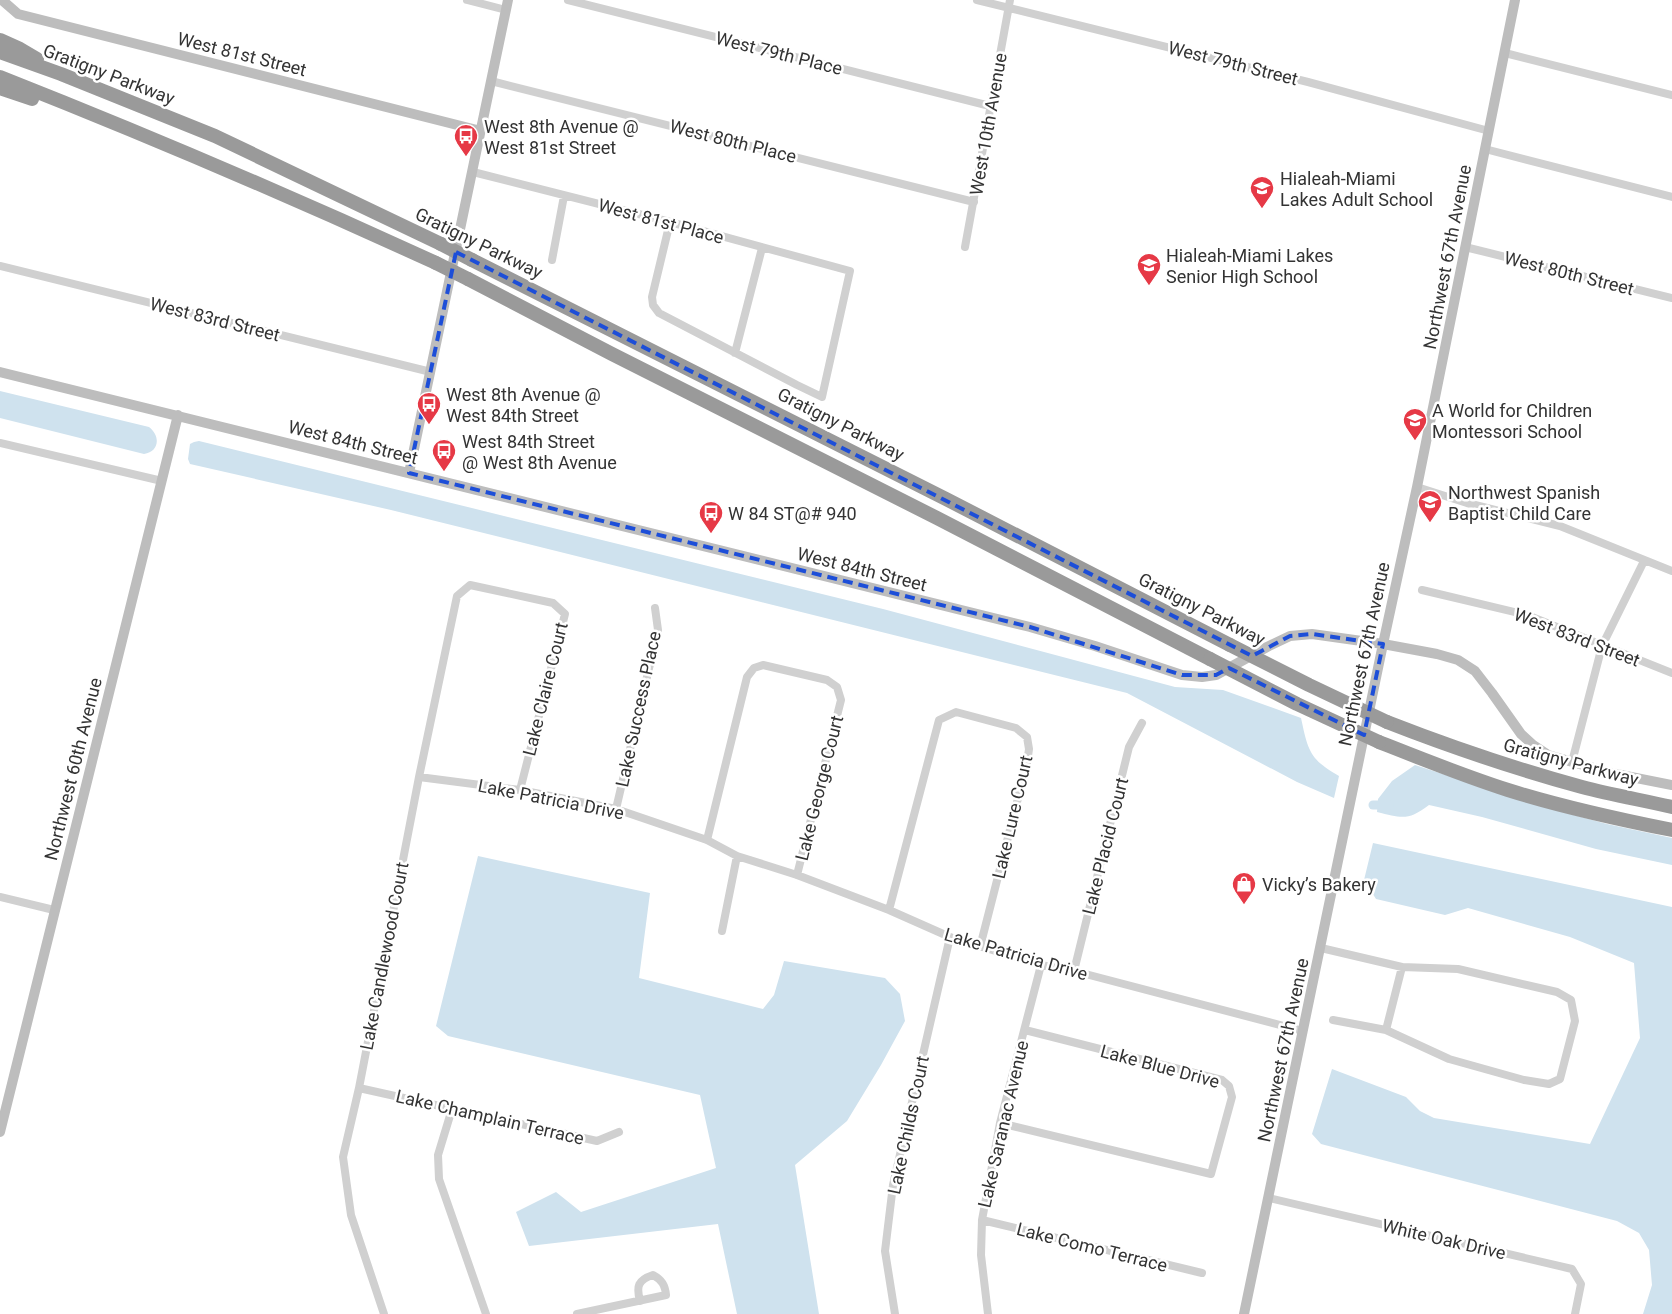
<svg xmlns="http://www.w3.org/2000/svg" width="1672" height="1314" viewBox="0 0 1672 1314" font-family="Roboto,sans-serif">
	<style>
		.water { fill: #cfe2ee }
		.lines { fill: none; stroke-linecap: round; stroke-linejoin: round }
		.canal { stroke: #cfe2ee; stroke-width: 9 }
		.street { stroke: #d0d0d0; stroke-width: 8 }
		.secondary { stroke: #bdbdbd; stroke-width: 10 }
		.highway { stroke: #9a9a9a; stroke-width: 14 }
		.highway-bridge { stroke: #9a9a9a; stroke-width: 14 }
		.marked { fill: none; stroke: #1d4ed8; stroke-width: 4; stroke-dasharray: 10 6; stroke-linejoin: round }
		.labels { text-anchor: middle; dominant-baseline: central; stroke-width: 5; stroke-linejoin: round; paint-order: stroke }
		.street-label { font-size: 18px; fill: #333; stroke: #fff }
		.poi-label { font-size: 18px; fill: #333; stroke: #fff; text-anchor: start }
	</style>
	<rect width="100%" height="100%" fill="#fff"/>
	<!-- water -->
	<path class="water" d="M 0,391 L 149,427 C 161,436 159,452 144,454 L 0,418 Z
		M 199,441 L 883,609 L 1175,687 L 1223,690 L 1301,718 C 1308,750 1309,759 1339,776 L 1334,798 L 1297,782 L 1127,693 L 391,510 L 190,464 L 188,459 L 190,444 L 194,442 Z
		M 1415,765 L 1548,808 L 1607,824 L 1672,838 L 1672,865 L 1596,849 L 1482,817 L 1429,805 C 1408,821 1402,818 1377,812 L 1378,799 L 1392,781 Z
		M 1373,843 L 1672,907 L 1672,1314 L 1643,1314 L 1652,1285 L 1649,1250 L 1639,1233 L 1617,1221 L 1321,1144 L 1312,1134 L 1332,1069 L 1406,1097 L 1420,1111 L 1434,1118 L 1590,1144 L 1640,1038 L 1634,963 L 1570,937 L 1468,908 L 1445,915 L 1376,899 L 1364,880 Z
		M 478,856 L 650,893 L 639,978 L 763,1009 L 774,995 L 784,961 L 885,978 L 900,994 L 905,1021 L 881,1065 L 847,1121 L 795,1165 L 819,1314 L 737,1314 L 718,1224 L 529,1246 L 516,1212 L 556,1192 L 581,1212 L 716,1168 L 700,1095 L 448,1036 L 436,1026 Z"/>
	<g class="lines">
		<!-- canal -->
		<path class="canal" d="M 1373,805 L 1389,805"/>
		<!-- street -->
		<path class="street" d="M 467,0 L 506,10
			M 568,0 L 990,106
			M 977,0 L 1308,82 L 1489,131
			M 1505,53 L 1672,95
			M 491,81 L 974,202
			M 1485,149 L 1672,197
			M 473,172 L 670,222 L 850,271 L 822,397 L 797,385 L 659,313 L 653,305 L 652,297 L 670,222
			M 965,247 L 1010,0
			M 1465,247 L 1672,298
			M 552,260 L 564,196
			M 0,266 L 431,372
			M 735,353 L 762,248
			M 0,443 L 162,481
			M 1417,487 L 1467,503 L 1560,526 L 1672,571
			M 1422,590 L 1527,615 L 1672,673
			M 1572,762 L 1602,646 L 1644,561
			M 419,777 L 520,790 L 616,809 L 707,840 L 737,856 L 797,875 L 889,910 L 950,937 L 1041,965 L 1074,971 L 1303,1031
			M 616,809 L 658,630 L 655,608
			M 707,840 L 747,677 L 754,668 L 763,665 L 827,680 L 837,687 L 841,700 L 797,875
			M 0,897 L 54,910
			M 889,910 L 939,720 L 956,712 L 1016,728 L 1027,737 L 1029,749 L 1027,763 L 980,947
			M 722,931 L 737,856
			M 1321,948 L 1402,967 L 1458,969 L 1557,992 L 1571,1000 L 1575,1021 L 1560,1079 L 1549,1084 L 1524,1080 L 1449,1059 L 1386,1030 L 1333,1020
			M 1074,971 L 1129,747 L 1142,723
			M 1386,1030 L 1402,967
			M 359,1088 L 597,1141 L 619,1132
			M 452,1109 L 438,1155 L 439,1179 L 486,1314
			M 1000,1123 L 1211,1174 L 1232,1097 L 1229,1086 L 1222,1080 L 1025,1030
			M 1269,1198 L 1572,1269 L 1581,1284 L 1575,1314
			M 982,1220 L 1202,1273
			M 384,1314 L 351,1215 L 343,1157 L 359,1088 L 419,777 L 457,596 L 470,585 L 553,603 L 565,614 L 520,790
			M 577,1314 L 666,1295 C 665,1285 662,1280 653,1275 C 638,1280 636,1286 640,1301
			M 895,1314 L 885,1251 L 893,1185 L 950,937
			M 988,1314 L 981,1255 L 982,1220 L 1000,1123 L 1041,965"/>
		<!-- secondary -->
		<path class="secondary" d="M 2,0 L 18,14 L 481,131
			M 0,372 L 1030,627 L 1095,646 L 1182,675 L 1202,677 L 1216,675 L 1267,647 L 1290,636 L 1312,634 L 1383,644 L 1437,654 L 1458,660 L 1475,671 L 1492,693 L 1521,734 L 1533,745 L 1548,755 L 1611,773 L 1672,785
			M 409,473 L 508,0
			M 0,1132 L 178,415
			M 1244,1314 L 1383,644 L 1417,487 L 1515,0"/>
		<!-- highway -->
		<path class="highway" d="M 0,40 L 20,49 L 37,59
			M 0,52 L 61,74 L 215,136 L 441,244
			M 0,77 C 147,135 292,197 436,263
			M 0,88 L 32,99
			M 472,260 L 946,499 L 1230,645
			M 468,279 L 612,354 L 937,518 L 1210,659
			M 1387,722 C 1451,747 1516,769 1582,787 C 1612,795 1642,800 1672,807
			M 1379,742 C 1422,759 1464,776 1508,790 C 1562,807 1617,819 1672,830"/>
		<!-- highway-bridge -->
		<path class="highway-bridge" d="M 441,244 L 472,260
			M 436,263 L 468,279
			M 1230,645 L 1309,685 L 1387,722
			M 1210,659 L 1297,704 L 1379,742"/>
	</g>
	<!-- marked area -->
	<path class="marked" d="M 456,252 L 1252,656 L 1290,636 L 1312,634 L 1383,644 L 1364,735 L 1229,668 L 1216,675 L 1182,675 L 1030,627 L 409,473 Z"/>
	<!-- icons -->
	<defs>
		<g id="bus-pin" transform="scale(1.25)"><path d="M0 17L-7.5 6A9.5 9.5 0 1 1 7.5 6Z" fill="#e63946" stroke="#fff"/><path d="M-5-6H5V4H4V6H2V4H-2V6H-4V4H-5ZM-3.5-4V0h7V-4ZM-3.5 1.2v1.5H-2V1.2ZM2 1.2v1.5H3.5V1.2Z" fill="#fff"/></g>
		<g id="school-pin" transform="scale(1.25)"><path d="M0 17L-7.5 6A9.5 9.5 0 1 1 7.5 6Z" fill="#e63946" stroke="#fff"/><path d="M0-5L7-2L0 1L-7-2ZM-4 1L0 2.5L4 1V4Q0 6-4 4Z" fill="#fff"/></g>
		<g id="shop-pin" transform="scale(1.25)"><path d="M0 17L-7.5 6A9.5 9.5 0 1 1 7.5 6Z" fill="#e63946" stroke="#fff"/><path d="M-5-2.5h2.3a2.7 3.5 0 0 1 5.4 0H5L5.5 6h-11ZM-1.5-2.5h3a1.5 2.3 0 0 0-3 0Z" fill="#fff"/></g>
	</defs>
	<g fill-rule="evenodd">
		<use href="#bus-pin" x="466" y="136"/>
		<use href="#school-pin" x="1262" y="188"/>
		<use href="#school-pin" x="1149" y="265"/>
		<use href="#bus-pin" x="429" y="404"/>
		<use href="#school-pin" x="1415" y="420"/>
		<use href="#bus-pin" x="444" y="451"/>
		<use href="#school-pin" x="1430" y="502"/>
		<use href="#bus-pin" x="711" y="513"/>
		<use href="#shop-pin" x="1244" y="884"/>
	</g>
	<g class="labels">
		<!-- street labels -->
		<g class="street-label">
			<text transform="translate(779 53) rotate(14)">West 79th Place</text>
			<text transform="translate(242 54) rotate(14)">West 81st Street</text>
			<text transform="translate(1233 63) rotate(14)">West 79th Street</text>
			<text transform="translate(109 74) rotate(21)">Gratigny Parkway</text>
			<text transform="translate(988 124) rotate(-80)">West 10th Avenue</text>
			<text transform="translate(733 141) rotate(14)">West 80th Place</text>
			<text transform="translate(661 221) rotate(15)">West 81st Place</text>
			<text transform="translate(479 243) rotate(26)">Gratigny Parkway</text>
			<text transform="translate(1447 257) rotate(-79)">Northwest 67th Avenue</text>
			<text transform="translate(1569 273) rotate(14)">West 80th Street</text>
			<text transform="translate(215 319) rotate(14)">West 83rd Street</text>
			<text transform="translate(841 424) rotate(27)">Gratigny Parkway</text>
			<text transform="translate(353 442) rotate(14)">West 84th Street</text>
			<text transform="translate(862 569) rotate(14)">West 84th Street</text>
			<text transform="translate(1202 609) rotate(27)">Gratigny Parkway</text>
			<text transform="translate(1577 637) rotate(21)">West 83rd Street</text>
			<text transform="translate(1364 654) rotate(-78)">Northwest 67th Avenue</text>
			<text transform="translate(545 689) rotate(-76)">Lake Claire Court</text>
			<text transform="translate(638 709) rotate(-78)">Lake Success Place</text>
			<text transform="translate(1571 762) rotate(15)">Gratigny Parkway</text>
			<text transform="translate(73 769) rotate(-76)">Northwest 60th Avenue</text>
			<text transform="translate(819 788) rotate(-76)">Lake George Court</text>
			<text transform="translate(551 799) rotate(11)">Lake Patricia Drive</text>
			<text transform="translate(1012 817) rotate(-77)">Lake Lure Court</text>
			<text transform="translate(1105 846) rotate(-76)">Lake Placid Court</text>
			<text transform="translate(1016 954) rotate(16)">Lake Patricia Drive</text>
			<text transform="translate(384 956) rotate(-79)">Lake Candlewood Court</text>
			<text transform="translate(1283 1050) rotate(-78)">Northwest 67th Avenue</text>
			<text transform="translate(1160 1066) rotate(15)">Lake Blue Drive</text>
			<text transform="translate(490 1117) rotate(13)">Lake Champlain Terrace</text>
			<text transform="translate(1003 1124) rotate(-77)">Lake Saranac Avenue</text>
			<text transform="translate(908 1125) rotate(-78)">Lake Childs Court</text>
			<text transform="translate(1444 1239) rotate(13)">White Oak Drive</text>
			<text transform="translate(1092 1247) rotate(14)">Lake Como Terrace</text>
		</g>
		<!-- poi labels -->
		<g class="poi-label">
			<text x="484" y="126">West 8th Avenue @<tspan x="484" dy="21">West 81st Street</tspan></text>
			<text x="1280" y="178">Hialeah-Miami<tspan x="1280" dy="21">Lakes Adult School</tspan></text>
			<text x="1166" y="255">Hialeah-Miami Lakes<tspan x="1166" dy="21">Senior High School</tspan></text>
			<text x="446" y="394">West 8th Avenue @<tspan x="446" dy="21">West 84th Street</tspan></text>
			<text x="1432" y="410">A World for Children<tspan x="1432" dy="21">Montessori School</tspan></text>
			<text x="462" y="441">West 84th Street<tspan x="462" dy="21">@ West 8th Avenue</tspan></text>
			<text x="1448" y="492">Northwest Spanish<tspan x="1448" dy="21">Baptist Child Care</tspan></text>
			<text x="728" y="513">W 84 ST@# 940</text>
			<text x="1262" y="884">Vicky’s Bakery</text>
		</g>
	</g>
</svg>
